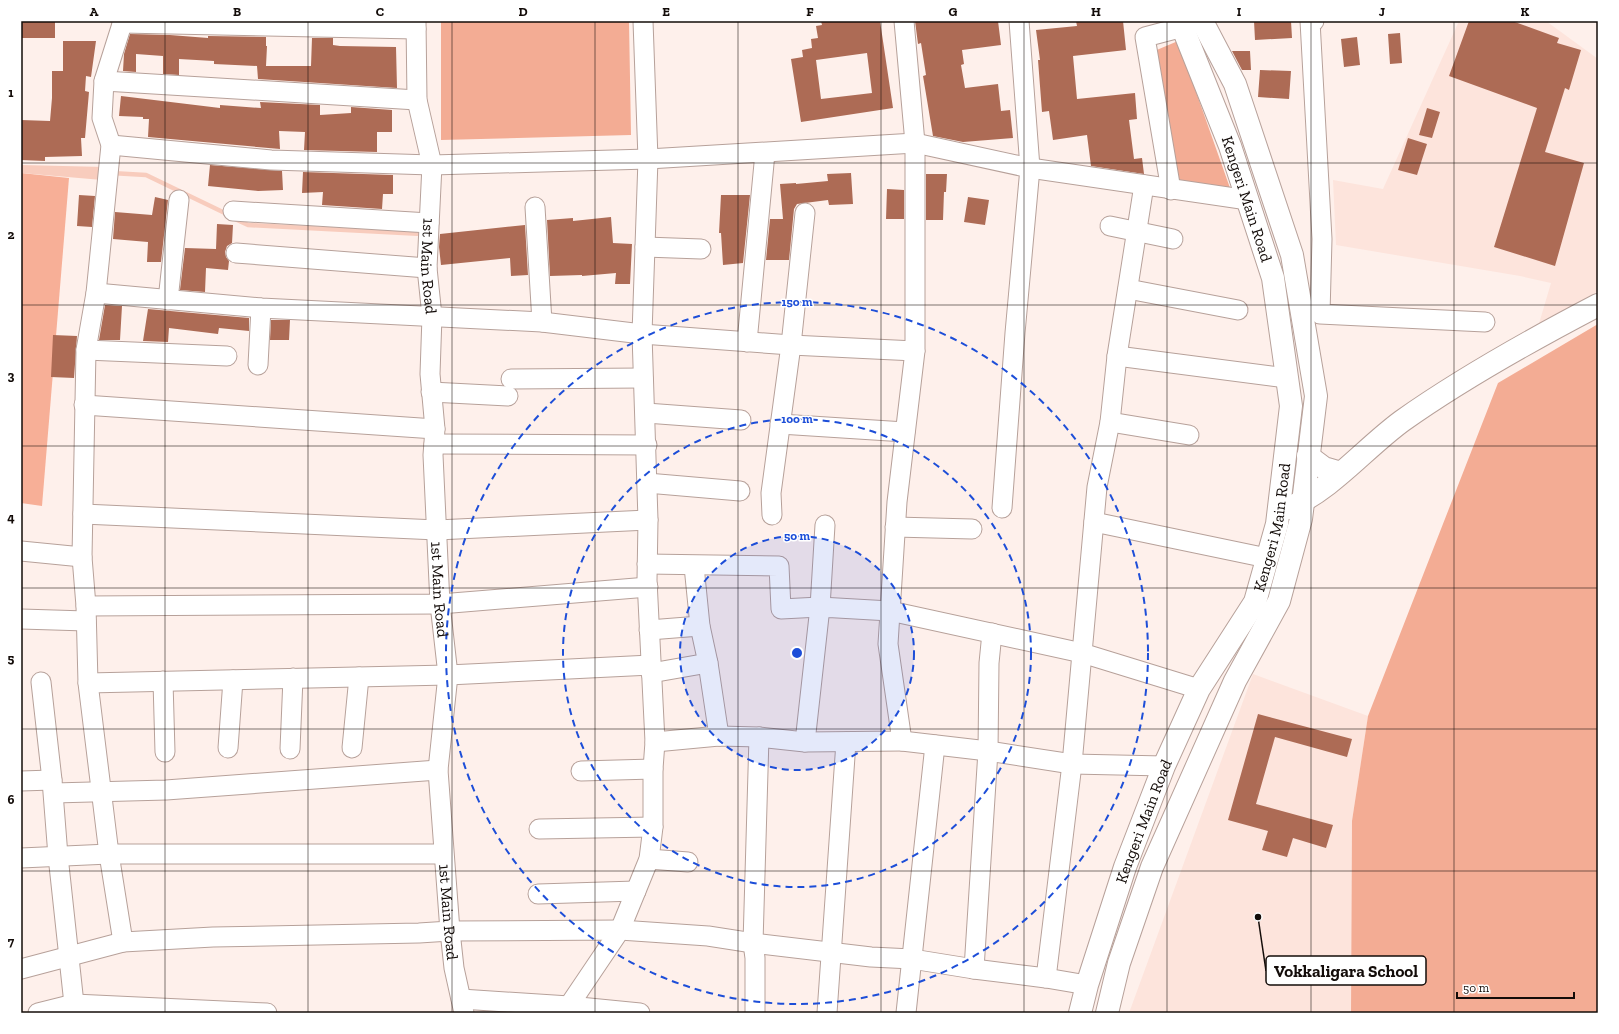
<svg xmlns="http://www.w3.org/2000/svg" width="1619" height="1034" viewBox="0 0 1619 1034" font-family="'Zilla Slab',serif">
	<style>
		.built { fill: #fde4dc }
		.green { fill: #f3ac94 }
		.forest { fill: #f7af97 }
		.water { fill: #f8ccbd }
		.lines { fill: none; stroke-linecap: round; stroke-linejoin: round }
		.stream { stroke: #f8ccbd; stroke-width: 4.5 }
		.building { fill: #ad6b55; fill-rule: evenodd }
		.minor-casing { stroke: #b7a19a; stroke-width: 21 }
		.tertiary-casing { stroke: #b7a19a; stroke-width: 24 }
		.primary-casing { stroke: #b7a19a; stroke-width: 24 }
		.minor { stroke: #fff; stroke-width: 19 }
		.tertiary { stroke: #fff; stroke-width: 22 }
		.primary { stroke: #fff; stroke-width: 22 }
		.grid { fill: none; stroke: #130c09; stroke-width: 1; stroke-opacity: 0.55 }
		.ring { fill: none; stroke: #1d4ed8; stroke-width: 2; stroke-dasharray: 7 5 }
		.labels { text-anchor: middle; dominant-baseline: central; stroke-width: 3; stroke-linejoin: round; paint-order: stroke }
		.street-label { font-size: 16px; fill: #130c09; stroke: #fff }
		.centre { fill: #1d4ed8; stroke: #fff; stroke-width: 2 }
		.ring-label { font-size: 12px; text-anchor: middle; font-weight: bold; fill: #1d4ed8; stroke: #fff; stroke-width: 3; stroke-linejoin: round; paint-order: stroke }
		.leader { fill: none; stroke: #130c09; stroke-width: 1.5 }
		.callout-dot { fill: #130c09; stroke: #fff; stroke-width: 1.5 }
		.callout { fill: #fff; stroke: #130c09; stroke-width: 1.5 }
		.callout-label { font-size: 17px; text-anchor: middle; font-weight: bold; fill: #130c09 }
		.neatline { fill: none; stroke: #130c09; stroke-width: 1.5 }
		.grid-label { font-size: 13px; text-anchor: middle; font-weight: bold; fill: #130c09 }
	</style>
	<rect width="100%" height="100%" fill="#fef0eb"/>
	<!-- built -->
	<path class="built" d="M 1459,21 L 1546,21 L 1598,59 L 1598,291 L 1538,327 L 1551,283 L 1520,276 L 1336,245 L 1333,180 L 1383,189 Z
		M 1253,674 L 1368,716 L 1352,821 L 1351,1013 L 1129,1013 Z"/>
	<!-- green -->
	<path class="green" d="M 441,21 L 629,21 L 631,135 L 441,140 Z
		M 1178,41 L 1230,188 L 1178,185 L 1152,52 Z
		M 1598,324 L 1598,1013 L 1351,1013 L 1352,821 L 1368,716 L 1498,383 Z"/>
	<!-- forest -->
	<path class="forest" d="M 21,173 L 69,178 L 42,506 L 21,503 Z"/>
	<!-- water -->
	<path class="water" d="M 21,165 L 105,167 L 102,180 L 21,173 Z"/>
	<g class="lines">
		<!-- stream -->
		<path class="stream" d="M 111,173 L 146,175 L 229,215
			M 235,219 L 248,225 L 422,234"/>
	</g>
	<!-- building -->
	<path class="building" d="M 21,21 L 55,21 L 55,38 L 21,38 Z
		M 821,21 L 880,21 L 893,108 L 801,122 L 791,59 L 803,57 L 802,50 L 812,48 L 811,39 L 818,38 L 816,26 L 822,25 ZM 867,53 L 872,93 L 821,99 L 816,60 Z
		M 915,21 L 998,21 L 1001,45 L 962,50 L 964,64 L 961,65 L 965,88 L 998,84 L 1001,111 L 1010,110 L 1013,138 L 963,142 L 933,136 L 923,76 L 926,75 L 921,43 L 918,44 Z
		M 1076,21 L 1123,21 L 1126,50 L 1073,56 L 1077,99 L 1135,93 L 1137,119 L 1129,120 L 1134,159 L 1142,158 L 1144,174 L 1091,166 L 1087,135 L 1053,140 L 1049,111 L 1042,112 L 1038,60 L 1040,60 L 1036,30 L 1077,26 Z
		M 1254,21 L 1291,21 L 1292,38 L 1255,40 Z
		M 1469,21 L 1512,21 L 1559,38 L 1557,43 L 1581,50 L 1569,90 L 1565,88 L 1545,152 L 1584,163 L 1555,266 L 1494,247 L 1537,108 L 1449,76 Z
		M 1400,33 L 1402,63 L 1390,64 L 1388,34 Z
		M 130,34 L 170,35 L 208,38 L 208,36 L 266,37 L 266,46 L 267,46 L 266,66 L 311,66 L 312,38 L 333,38 L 333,45 L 340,46 L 396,47 L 397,88 L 258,79 L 257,66 L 214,64 L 214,61 L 179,59 L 179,75 L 163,74 L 163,56 L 136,54 L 136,72 L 123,71 L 124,54 Z
		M 1357,37 L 1360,65 L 1344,67 L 1341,39 Z
		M 63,41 L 96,41 L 91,77 L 86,76 L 85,91 L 89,92 L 85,138 L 81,138 L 82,156 L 45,157 L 45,161 L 21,160 L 21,120 L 50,121 L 52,98 L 52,71 L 63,71 Z
		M 1232,51 L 1250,51 L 1251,70 L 1242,70 Z
		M 1260,70 L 1291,71 L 1289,99 L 1258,97 Z
		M 121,96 L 220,108 L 220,105 L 261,108 L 260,102 L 320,105 L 320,115 L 351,113 L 351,107 L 392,110 L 392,132 L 377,132 L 377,152 L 304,150 L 305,132 L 279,131 L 280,149 L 148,137 L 149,119 L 143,119 L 143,117 L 119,116 Z
		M 1427,108 L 1440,112 L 1432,138 L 1419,135 Z
		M 1408,138 L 1427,144 L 1417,175 L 1398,170 Z
		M 210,165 L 282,171 L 283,190 L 258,191 L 208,186 Z
		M 303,172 L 393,175 L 393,194 L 383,194 L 382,209 L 322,205 L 323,192 L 302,193 Z
		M 851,173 L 853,204 L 829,205 L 828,200 L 797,204 L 794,209 L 789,260 L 766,260 L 770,219 L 783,219 L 780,184 L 796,183 L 796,184 L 828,181 L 827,174 Z
		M 926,174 L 947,174 L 946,192 L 944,192 L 943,220 L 926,220 Z
		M 887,189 L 904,190 L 904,219 L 886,219 Z
		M 79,195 L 95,196 L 92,227 L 77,226 Z
		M 721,195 L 750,195 L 743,263 L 723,265 L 721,233 L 719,233 Z
		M 155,197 L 168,200 L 161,262 L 147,262 L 148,242 L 113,239 L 115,212 L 152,215 Z
		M 968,197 L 989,200 L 985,225 L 964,222 Z
		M 611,217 L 613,243 L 632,244 L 630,284 L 615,284 L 616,273 L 582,276 L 582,275 L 550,276 L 547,220 L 573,218 L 573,221 Z
		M 217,224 L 233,225 L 232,243 L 227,246 L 225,252 L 226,257 L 229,261 L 228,270 L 206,268 L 205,292 L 180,290 L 185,248 L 216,249 Z
		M 525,225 L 528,275 L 511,276 L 510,258 L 441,265 L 439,247 L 440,234 Z
		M 105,305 L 122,306 L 120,340 L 99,340 Z
		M 148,309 L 249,318 L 249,331 L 219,328 L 218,334 L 169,328 L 168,342 L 143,341 Z
		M 271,320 L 290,320 L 289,340 L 270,340 Z
		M 53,335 L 77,336 L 74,378 L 51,377 Z
		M 1258,714 L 1352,739 L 1347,757 L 1275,737 L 1256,804 L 1333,825 L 1326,848 L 1293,838 L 1287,857 L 1262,850 L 1268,831 L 1228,820 Z"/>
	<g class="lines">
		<!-- minor casing -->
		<g class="minor-casing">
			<g id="minor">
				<path id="s1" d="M 416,21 L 417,100 L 432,165 L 427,268 L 432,316 L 430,374 L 435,429 L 433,455 L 440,604 L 448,675 L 438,770 L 450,931 L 454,968 L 464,1013"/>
				<path d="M 1314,21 L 1310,21 L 1322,239 L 1320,314 L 1485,322"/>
				<path d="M 122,23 L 416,29"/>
				<path d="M 104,81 L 417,100"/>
				<path d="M 111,145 L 271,160 L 432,165 L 648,159 L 915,143 L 1030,168 L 1248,200"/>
				<path d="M 1171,190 L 1145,37 L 1183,27"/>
				<path d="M 535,207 L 542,322"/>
				<path d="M 233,211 L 429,223"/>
				<path d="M 1110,226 L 1173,239"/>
				<path d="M 645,247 L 701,249"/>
				<path d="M 236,253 L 427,268"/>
				<path d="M 1128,289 L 1238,310"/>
				<path d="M 96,293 L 261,308 L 542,322 L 642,334 L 791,345 L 915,351"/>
				<path d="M 168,300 L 179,200"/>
				<path d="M 747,342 L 765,153"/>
				<path d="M 86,350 L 227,356"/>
				<path d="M 1117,356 L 1287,378"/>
				<path d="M 258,365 L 261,308"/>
				<path d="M 511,379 L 643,378"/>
				<path d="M 431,392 L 508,396"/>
				<path d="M 84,405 L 435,429"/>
				<path d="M 646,413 L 741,420"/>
				<path d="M 1110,422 L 1189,435"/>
				<path d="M 780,424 L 905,432"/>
				<path d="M 434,444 L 647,445"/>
				<path d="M 647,483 L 740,491"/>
				<path d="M 1002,508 L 1015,333 L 1030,168 L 1019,21"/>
				<path d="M 83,514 L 437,530 L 648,520"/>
				<path d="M 772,515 L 771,493 L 791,345 L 805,213"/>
				<path d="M 1094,522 L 1267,558"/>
				<path d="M 895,527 L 972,529"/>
				<path d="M 21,551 L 82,557 L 86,350 L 96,293 L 111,145 L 102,118 L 104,81 L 123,21"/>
				<path d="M 82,557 L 86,606 L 88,683 L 109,854 L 123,942 L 213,937 L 419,933 L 450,931 L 620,930 L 708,936 L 753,943 L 871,957 L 912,959 L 974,969 L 1046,978 L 1087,985"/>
				<path d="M 647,564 L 779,566 L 781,609 L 820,607 L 825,525"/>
				<path d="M 86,606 L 440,604 L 648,587"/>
				<path d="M 21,619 L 86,621"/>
				<path d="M 649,630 L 700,626"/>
				<path d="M 708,663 L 719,736"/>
				<path d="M 651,673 L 708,663 L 700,626 L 694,566"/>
				<path d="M 163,681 L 165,752"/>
				<path d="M 41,682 L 52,780 L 58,856 L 74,1004"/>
				<path d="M 88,683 L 448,675 L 651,665"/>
				<path d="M 902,741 L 988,751 L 1072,764 L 1164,766"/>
				<path d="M 655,742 L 719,736 L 759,737 L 805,742 L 902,741 L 888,644 L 897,502 L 915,351 L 915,143 L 904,21"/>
				<path d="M 805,742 L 820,607 L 890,611 L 1082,653 L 1199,689"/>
				<path d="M 228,748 L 233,680"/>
				<path d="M 352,748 L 359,677"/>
				<path d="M 290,749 L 293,678"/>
				<path d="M 581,771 L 653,769"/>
				<path d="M 21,781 L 52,780"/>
				<path d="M 54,793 L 166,790 L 438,770"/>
				<path d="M 539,829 L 653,827"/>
				<path d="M 21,858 L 109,854 L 443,854"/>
				<path d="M 649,859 L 688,862"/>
				<path d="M 538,894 L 636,891"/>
				<path d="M 21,969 L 123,942"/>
				<path d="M 974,969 L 988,751 L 989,663 L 992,633"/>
				<path d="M 1046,978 L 1072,764 L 1097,487 L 1110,422 L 1117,356 L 1144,185"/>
				<path d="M 461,999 L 569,1006 L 640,1013"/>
				<path d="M 38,1013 L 74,1004 L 267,1013"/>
				<path d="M 564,1013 L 620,930 L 649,859 L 653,827 L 653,769 L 655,742 L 647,580 L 648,520 L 642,334 L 648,159 L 643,21"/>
				<path d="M 755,1013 L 755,958 L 753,943 L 759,737"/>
				<path d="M 827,1013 L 846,742"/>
				<path d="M 906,1013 L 935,745"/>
			</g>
		</g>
		<!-- tertiary casing -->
		<g class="tertiary-casing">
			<path id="tertiary" d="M 1308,456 L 1324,468 L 1341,473
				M 1289,508 C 1333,488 1364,449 1402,421 C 1464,377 1531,340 1598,305"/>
		</g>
		<!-- primary casing -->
		<g class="primary-casing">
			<g id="primary">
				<path id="s2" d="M 1080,1013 L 1087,985 L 1125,867 L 1164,766 L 1199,689 L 1255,602 L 1277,524 L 1291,406 L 1273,278 L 1230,146 L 1180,21"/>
				<path d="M 1107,1013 L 1119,963 L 1152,867 L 1235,681 L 1279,601 L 1301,519 L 1316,396 L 1292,255 L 1235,84 L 1202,21"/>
			</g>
		</g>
		<!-- minor -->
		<use href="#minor" class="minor"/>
		<!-- tertiary -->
		<use href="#tertiary" class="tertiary"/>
		<!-- primary -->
		<use href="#primary" class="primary"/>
	</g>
	<!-- grid -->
	<path class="grid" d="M 165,21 L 165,1013M 308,21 L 308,1013M 452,21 L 452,1013M 595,21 L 595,1013M 738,21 L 738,1013M 881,21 L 881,1013M 1024,21 L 1024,1013M 1167,21 L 1167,1013M 1311,21 L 1311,1013M 1454,21 L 1454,1013M 21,163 L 1598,163M 21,305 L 1598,305M 21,446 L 1598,446M 21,588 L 1598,588M 21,729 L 1598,729M 21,871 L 1598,871"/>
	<!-- distance rings -->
	<circle cx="797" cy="653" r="117" fill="#1d4ed8" fill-opacity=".12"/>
	<g class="ring">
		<circle cx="797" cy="653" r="117"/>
		<circle cx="797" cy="653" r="234"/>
		<circle cx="797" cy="653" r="351"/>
	</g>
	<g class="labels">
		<!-- street labels -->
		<g class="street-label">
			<text transform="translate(1247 199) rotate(72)">Kengeri Main Road</text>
			<text stroke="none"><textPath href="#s1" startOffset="247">1st Main Road</textPath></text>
			<text stroke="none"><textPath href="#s2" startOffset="526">Kengeri Main Road</textPath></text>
			<text stroke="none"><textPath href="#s1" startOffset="571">1st Main Road</textPath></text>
			<text stroke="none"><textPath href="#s2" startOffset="202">Kengeri Main Road</textPath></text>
			<text stroke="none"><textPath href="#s1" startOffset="895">1st Main Road</textPath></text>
		</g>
	</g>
	<circle cx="797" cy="653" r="6" class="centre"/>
	<g class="ring-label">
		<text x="797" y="306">150 m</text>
		<text x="797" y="423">100 m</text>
		<text x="797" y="540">50 m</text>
	</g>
	<!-- callouts -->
	<path class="leader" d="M1258 917L1266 971"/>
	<circle class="callout-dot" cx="1258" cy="917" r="4"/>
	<rect class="callout" x="1266" y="956" width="160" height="29" rx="4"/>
	<g class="callout-label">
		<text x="1346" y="977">Vokkaligara School</text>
	</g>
	<!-- border -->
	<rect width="1619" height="1034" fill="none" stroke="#ffffff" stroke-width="44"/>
	<!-- scale -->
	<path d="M1457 992v6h117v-6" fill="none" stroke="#130c09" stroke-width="2"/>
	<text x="1463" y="992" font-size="12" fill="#130c09" stroke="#ffffff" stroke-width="3" paint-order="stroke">50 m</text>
	<rect x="22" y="22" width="1575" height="990" class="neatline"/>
	<g class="grid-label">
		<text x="94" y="16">A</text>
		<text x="237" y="16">B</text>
		<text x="380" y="16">C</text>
		<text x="523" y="16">D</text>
		<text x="666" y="16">E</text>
		<text x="810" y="16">F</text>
		<text x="953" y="16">G</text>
		<text x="1096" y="16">H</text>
		<text x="1239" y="16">I</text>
		<text x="1382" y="16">J</text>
		<text x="1525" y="16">K</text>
		<text x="11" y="97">1</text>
		<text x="11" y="239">2</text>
		<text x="11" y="380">3</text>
		<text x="11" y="522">4</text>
		<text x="11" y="663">5</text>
		<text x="11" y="804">6</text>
		<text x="11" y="946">7</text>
	</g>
</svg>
